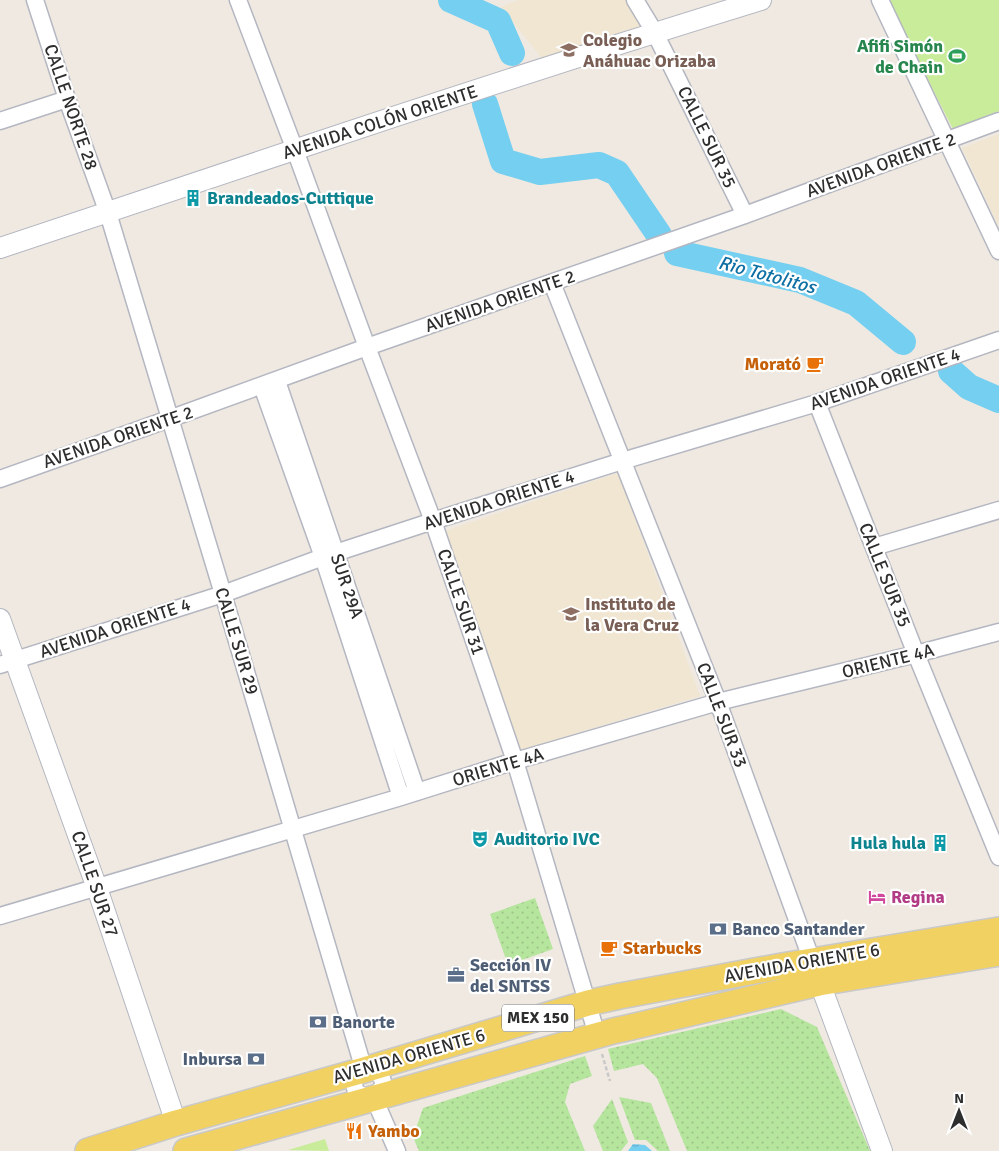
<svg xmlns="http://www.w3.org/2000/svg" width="999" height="1151" viewBox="0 0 999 1151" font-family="Signika,sans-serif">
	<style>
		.education { fill: #f0e6d1 }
		.grass { fill: url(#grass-dots) }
		.pitch { fill: #c9ec9a }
		.water { fill: url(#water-waves) }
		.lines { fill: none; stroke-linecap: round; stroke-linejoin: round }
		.river { stroke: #75cff0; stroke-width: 26 }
		.minor-casing { stroke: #b4b7c1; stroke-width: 19 }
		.tertiary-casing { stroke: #b4b7c1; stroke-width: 22 }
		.primary-casing { stroke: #c9c9c9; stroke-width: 28 }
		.path { stroke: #c9c9c9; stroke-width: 2.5; stroke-dasharray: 4 2.5; stroke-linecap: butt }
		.minor { stroke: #fff; stroke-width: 16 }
		.tertiary { stroke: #fff; stroke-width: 20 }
		.primary { stroke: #f2d163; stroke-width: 25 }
		.labels { text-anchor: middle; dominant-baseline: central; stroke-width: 4.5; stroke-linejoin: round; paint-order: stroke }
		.shield { fill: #fff; stroke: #6d6d6d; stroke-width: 1 }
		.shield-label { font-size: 16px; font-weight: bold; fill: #2e2e2e }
		.education-label { font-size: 18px; font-weight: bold; fill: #785e54; stroke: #fff; text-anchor: start }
		.leisure-label { font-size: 18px; font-weight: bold; fill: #27864d; stroke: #fff; text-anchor: end }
		.street-label { font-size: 18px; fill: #2e2e2e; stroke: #fff }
		.culture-label { font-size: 18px; font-weight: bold; fill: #0d838f; stroke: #fff; text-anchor: start }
		.food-label { font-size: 18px; font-weight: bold; fill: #c56008; stroke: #fff; text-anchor: start }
		.hotel-label { font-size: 18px; font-weight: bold; fill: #b23c85; stroke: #fff; text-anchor: start }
		.service-label { font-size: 18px; font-weight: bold; fill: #4e5e75; stroke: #fff; text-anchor: start }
		.water-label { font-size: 19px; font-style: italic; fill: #0d6fa3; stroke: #fff }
	</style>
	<defs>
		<pattern id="grass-dots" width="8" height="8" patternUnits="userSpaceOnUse" patternTransform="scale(1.25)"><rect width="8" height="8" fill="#b6e59e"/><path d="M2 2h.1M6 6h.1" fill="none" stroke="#9dc588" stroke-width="1.8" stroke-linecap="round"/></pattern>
		<pattern id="water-waves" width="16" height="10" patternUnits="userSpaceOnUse" patternTransform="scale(1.25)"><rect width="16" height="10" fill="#75cff0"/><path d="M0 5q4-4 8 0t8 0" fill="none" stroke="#66b2ce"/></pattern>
	</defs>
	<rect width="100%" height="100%" fill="#efe9e1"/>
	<!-- education -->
	<path class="education" d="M 519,0 L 635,0 L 655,33 L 549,67 L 501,7 Z
		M 999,134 L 999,227 L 962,148 Z
		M 618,473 L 700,696 L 520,750 L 442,532 Z"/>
	<!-- grass -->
	<path class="grass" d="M 535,898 L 553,949 L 508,965 L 490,914 Z
		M 781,1009 L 817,1027 L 870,1151 L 687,1151 L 657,1078 L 643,1064 L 614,1071 L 608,1049 Z
		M 585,1056 L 592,1076 L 570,1084 L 565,1102 L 585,1151 L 419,1151 L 413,1137 L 423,1108 Z
		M 619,1097 L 651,1103 L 670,1151 L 658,1151 L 646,1140 L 635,1140 Z
		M 612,1099 L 628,1142 L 621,1151 L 603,1151 L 593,1126 Z"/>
	<!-- pitch -->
	<path class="pitch" d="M 887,0 L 999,0 L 999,111 L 953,129 Z
		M 325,1139 L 329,1151 L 288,1150 Z"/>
	<!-- water -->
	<path class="water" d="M 633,1144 L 645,1145 L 652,1151 L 628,1151 Z"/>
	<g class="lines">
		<!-- river -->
		<path class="river" d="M 451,0 L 498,21 L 512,53
			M 485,104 L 503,161 L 540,172 L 599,165 L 617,173 L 659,235
			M 677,253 L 800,280 L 856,303 L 903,342
			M 951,371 L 969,387 L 999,400"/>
		<!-- minor casing -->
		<g class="minor-casing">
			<path id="minor" d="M 35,0 L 67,99 L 108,213 L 223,594 L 364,1070
				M 238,0 L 295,150 L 367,347 L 433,521 L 515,761 L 597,1035
				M 635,0 L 655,33 L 745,215
				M 880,0 L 999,251
				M 0,121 L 67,99
				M 552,283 L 718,702 L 812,961
				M 277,381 L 417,792
				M 262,386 L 323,557 L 401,797
				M 817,403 L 916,654 L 999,857
				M 0,479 L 169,419 L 367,347 L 745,215 L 999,121
				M 874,547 L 999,510
				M 0,665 L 223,594 L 323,557 L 433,521 L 622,461 L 817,403 L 999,340
				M 0,916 L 401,797 L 515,761 L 718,702 L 916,654 L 999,632
				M 364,1070 C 375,1070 384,1074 383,1086 L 374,1098 C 362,1095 354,1096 354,1081 L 357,1077 Z
				M 374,1098 L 397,1151"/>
		</g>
		<!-- tertiary casing -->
		<g class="tertiary-casing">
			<path id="tertiary" d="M 0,248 C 98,216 196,183 294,150 C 449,98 605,48 761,0
				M 0,619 L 97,888 L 176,1123
				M 815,970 L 882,1151"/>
		</g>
		<!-- primary casing -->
		<g class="primary-casing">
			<path id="primary" d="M 88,1151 L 176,1123 L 364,1070 L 588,1003 L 620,996 L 782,966 L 999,930
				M 186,1151 L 613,1031 L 627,1028 L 819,983 L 999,953"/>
		</g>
		<!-- path -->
		<path class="path" d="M 602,1054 L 610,1081"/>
		<!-- minor -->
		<use href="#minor" class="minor"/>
		<!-- tertiary -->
		<use href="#tertiary" class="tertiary"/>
		<!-- primary -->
		<use href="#primary" class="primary"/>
	</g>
	<!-- icons -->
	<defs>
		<g id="school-bare" transform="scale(1.35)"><path d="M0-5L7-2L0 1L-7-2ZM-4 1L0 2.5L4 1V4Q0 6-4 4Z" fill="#8d6e63" stroke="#fff" stroke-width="2.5" paint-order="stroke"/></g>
		<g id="stadium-bare" transform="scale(1.35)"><path d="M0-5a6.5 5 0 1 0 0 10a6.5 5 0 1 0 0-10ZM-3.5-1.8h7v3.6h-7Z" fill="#2e9e5b" stroke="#fff" stroke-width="2.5" paint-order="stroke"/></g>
		<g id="building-bare" transform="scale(1.35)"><path d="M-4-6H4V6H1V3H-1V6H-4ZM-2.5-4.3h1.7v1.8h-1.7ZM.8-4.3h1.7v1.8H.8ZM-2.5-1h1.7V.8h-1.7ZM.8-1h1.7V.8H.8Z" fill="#0f9aa8" stroke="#fff" stroke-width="2.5" paint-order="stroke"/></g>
		<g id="cafe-bare" transform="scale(1.35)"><path d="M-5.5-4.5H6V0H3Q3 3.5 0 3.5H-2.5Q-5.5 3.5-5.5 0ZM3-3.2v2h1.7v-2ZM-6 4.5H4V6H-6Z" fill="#e8710a" stroke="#fff" stroke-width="2.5" paint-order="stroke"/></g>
		<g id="theatre-bare" transform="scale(1.35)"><path d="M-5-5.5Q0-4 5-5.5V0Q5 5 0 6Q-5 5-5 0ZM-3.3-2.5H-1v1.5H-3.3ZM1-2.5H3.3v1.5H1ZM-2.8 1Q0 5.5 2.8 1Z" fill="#0f9aa8" stroke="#fff" stroke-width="2.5" paint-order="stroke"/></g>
		<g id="hotel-bare" transform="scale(1.35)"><path d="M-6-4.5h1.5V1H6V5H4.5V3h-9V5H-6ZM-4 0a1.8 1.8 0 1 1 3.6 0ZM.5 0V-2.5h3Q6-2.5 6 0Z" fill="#d1479c" stroke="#fff" stroke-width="2.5" paint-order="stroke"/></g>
		<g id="bank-bare" transform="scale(1.35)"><path d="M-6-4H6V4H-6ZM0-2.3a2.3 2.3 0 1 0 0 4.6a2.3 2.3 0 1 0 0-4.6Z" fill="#5c6f8a" stroke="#fff" stroke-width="2.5" paint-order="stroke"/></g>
		<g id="office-bare" transform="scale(1.35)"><path d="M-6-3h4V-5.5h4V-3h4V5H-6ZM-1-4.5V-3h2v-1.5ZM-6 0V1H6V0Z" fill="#5c6f8a" stroke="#fff" stroke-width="2.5" paint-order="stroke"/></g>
		<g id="restaurant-bare" transform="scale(1.35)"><path d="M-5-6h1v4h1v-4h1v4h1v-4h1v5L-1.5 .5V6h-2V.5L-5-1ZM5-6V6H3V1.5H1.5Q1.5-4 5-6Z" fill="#e8710a" stroke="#fff" stroke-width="2.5" paint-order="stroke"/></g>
	</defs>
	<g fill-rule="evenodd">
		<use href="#school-bare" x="569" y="50"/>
		<use href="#stadium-bare" x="957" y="56"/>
		<use href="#building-bare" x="193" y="198"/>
		<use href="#cafe-bare" x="815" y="364"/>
		<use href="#school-bare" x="571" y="614"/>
		<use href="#theatre-bare" x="480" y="839"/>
		<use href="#building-bare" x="940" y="843"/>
		<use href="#hotel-bare" x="877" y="897"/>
		<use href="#bank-bare" x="718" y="929"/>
		<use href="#cafe-bare" x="609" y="948"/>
		<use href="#office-bare" x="456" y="975"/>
		<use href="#bank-bare" x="318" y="1022"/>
		<use href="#bank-bare" x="256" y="1059"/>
		<use href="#restaurant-bare" x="354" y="1131"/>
	</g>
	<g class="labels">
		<!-- shield labels -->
		<rect class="shield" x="502" y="1004.5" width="72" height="27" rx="4"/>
		<g class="shield-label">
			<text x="538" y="1018">MEX 150</text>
		</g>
		<!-- education labels -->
		<g class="education-label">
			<text x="583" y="40">Colegio<tspan x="583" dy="21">Anáhuac Orizaba</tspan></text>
			<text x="585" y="604">Instituto de<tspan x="585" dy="21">la Vera Cruz</tspan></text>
		</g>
		<!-- leisure labels -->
		<g class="leisure-label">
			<text x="943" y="46">Afifi Simón<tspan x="943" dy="21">de Chain</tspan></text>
		</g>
		<!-- street labels -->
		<g class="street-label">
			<text transform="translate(71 107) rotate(71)">CALLE NORTE 28</text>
			<text transform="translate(380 122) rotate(-18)">AVENIDA COLÓN ORIENTE</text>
			<text transform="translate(707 137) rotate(64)">CALLE SUR 35</text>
			<text transform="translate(881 165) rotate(-20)">AVENIDA ORIENTE 2</text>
			<text transform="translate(500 301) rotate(-19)">AVENIDA ORIENTE 2</text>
			<text transform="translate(885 379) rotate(-19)">AVENIDA ORIENTE 4</text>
			<text transform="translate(118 437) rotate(-19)">AVENIDA ORIENTE 2</text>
			<text transform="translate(499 500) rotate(-18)">AVENIDA ORIENTE 4</text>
			<text transform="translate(885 575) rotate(68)">CALLE SUR 35</text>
			<text transform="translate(347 586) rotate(71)">SUR 29A</text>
			<text transform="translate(461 602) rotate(71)">CALLE SUR 31</text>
			<text transform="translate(115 628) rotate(-18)">AVENIDA ORIENTE 4</text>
			<text transform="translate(237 641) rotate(73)">CALLE SUR 29</text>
			<text transform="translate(888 661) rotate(-14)">ORIENTE 4A</text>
			<text transform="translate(722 715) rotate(69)">CALLE SUR 33</text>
			<text transform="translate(498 767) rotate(-17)">ORIENTE 4A</text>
			<text transform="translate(95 884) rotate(71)">CALLE SUR 27</text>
			<text transform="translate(802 963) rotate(-10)">AVENIDA ORIENTE 6</text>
			<text transform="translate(409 1056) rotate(-16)">AVENIDA ORIENTE 6</text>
		</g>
		<!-- culture labels -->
		<g class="culture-label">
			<text x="207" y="198">Brandeados-Cuttique</text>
			<text x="494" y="839">Auditorio IVC</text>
			<text x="926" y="843" text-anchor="end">Hula hula</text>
		</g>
		<!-- food labels -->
		<g class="food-label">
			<text x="801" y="364" text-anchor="end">Morató</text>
			<text x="623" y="948">Starbucks</text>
			<text x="368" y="1131">Yambo</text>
		</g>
		<!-- hotel labels -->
		<g class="hotel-label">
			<text x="891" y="897">Regina</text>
		</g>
		<!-- service labels -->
		<g class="service-label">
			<text x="732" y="929">Banco Santander</text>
			<text x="470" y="965">Sección IV<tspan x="470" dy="21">del SNTSS</tspan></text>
			<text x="332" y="1022">Banorte</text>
			<text x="242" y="1059" text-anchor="end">Inbursa</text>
		</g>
		<!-- water labels -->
		<g class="water-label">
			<text transform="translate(767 275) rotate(15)">Rio Totolitos</text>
		</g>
	</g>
	<!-- north arrow -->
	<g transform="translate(959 1111)" stroke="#ffffff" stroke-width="4" paint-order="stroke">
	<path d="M0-4L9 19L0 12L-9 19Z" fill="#2e2e2e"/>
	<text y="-8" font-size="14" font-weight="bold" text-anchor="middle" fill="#2e2e2e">N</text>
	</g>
</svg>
